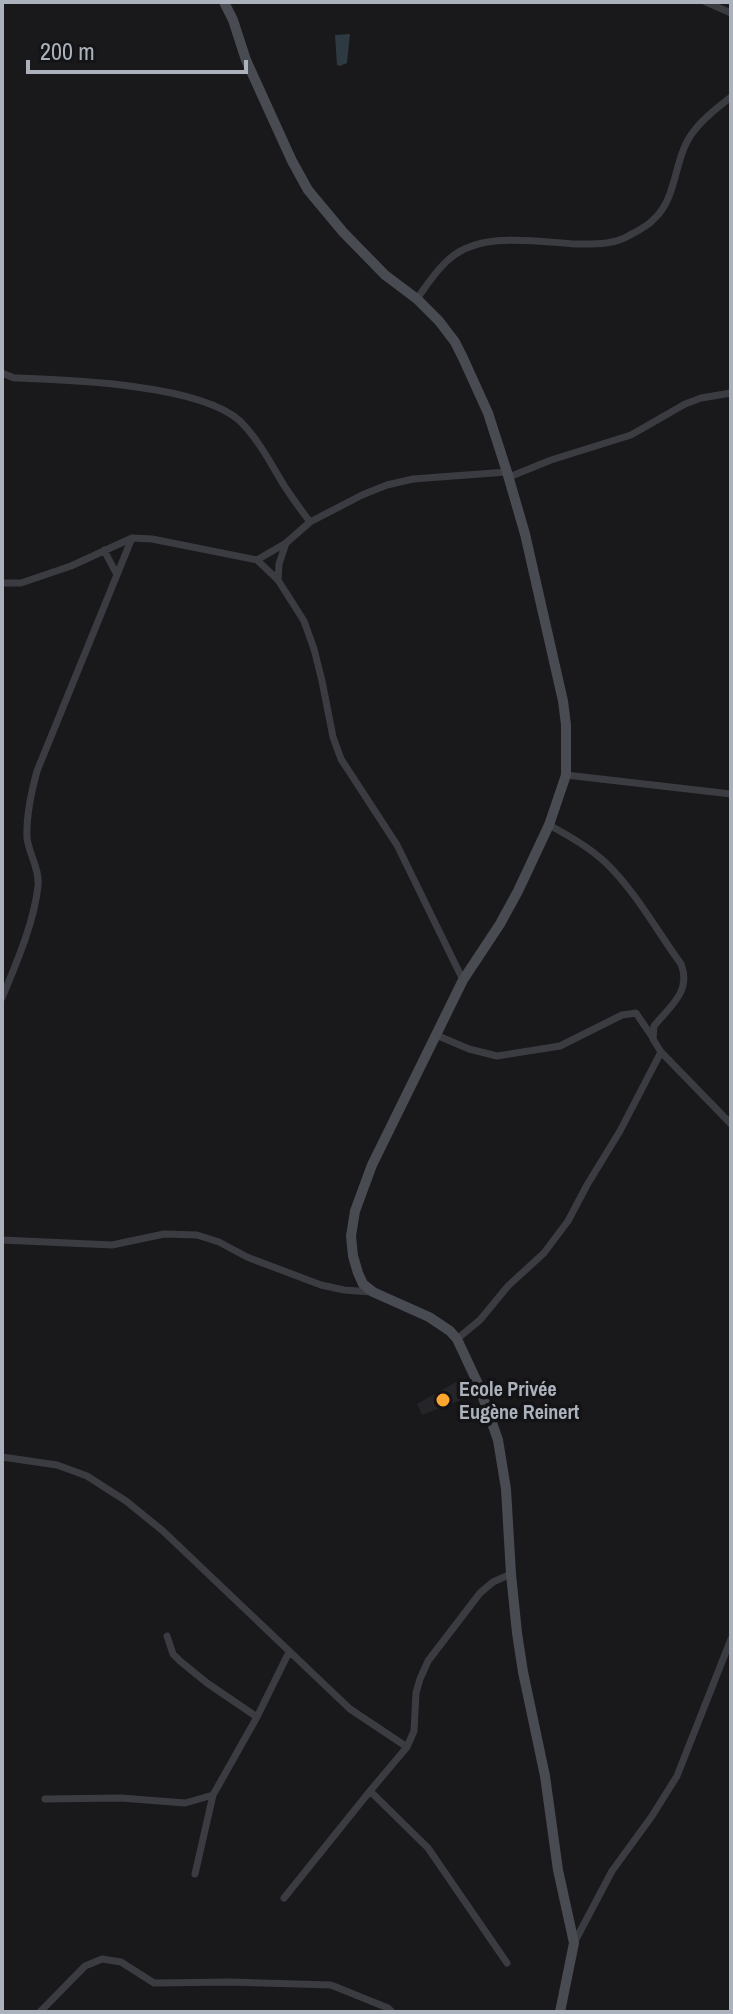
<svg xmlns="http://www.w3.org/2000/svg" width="733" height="2014" viewBox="0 0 733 2014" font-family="'Archivo Narrow',sans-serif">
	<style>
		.built { fill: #252529 }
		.water { fill: #2e3a41 }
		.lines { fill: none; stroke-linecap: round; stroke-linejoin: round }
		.street { stroke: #3a3c41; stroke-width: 7 }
		.secondary { stroke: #484b51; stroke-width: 10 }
		.poi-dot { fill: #fea52f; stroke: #141417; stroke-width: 3 }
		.labels { text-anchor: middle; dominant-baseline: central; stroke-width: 7; stroke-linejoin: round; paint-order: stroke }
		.poi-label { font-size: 20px; font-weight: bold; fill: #abb2bc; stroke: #141417; text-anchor: start }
	</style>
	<rect width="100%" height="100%" fill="#19191c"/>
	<!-- built -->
	<path class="built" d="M 465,1377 L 471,1396 L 422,1415 L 417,1404 Z"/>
	<!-- water -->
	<path class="water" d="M 350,34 L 347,63 L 340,66 L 337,65 L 335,35 Z"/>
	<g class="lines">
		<!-- street -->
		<path class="street" d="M 706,2 L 731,13
			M 417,299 C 426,286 435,272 447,261 C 479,230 537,242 576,244 C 595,244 614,245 630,235 C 638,231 649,225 655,218 C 677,197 674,160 691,135 C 701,120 717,108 731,97
			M 2,373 L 14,378 C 69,380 199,384 240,421 C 259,440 271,464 285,487 C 293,499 301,510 310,522
			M 509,477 L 551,460 L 631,435 L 685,404 L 701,398 L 731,393
			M 104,550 L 116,573
			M 257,560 L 286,543 L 310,522 L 362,495 L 387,485 L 413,479 L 507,472
			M 278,580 L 279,564 L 286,543
			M 2,583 L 21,583 L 71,566 L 132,538 L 152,539 L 257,560 L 278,580 L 304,621 L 314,649 L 322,681 L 333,737 L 341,759 L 397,845 L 463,980
			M 566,775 L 731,794
			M 549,825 C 569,836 589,847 606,863 C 636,892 657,931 681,964 C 692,992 669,1007 654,1026 L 653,1039 L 661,1052 L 731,1124
			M 2,998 C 16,964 34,923 38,886 C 40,870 29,854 27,838 C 26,815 31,793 37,771 L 132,538
			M 436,1035 L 469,1049 L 497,1056 L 560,1046 L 622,1015 L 636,1013 L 653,1038
			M 2,1240 L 112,1245 L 164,1234 L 197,1235 L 219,1242 L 247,1257 L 321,1285 L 344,1290 L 372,1292
			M 457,1339 L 480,1320 L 508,1286 L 544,1253 L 568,1221 L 587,1185 L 620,1131 L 661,1052
			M 2,1457 L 57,1465 L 87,1476 L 126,1501 L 163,1531 L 350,1709 L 407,1747 L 414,1731 L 416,1693 L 420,1679 L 428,1661 L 480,1593 L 493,1582 L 511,1574
			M 167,1636 L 173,1654 L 180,1661 L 207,1683 L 257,1717
			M 407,1747 L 370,1791 L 428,1848 L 507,1963
			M 45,1799 L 121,1798 L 185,1803 L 213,1795 L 257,1717 L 289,1652
			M 195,1874 L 213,1795
			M 284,1898 L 370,1791
			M 575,1941 L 612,1871 L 652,1816 L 677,1776 L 731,1639
			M 40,2012 L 85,1966 L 102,1959 L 121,1962 L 154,1983 L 229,1982 L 331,1985 L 388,2008 L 392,2012"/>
		<!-- secondary -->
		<path class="secondary" d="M 224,2 L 233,20 L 246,60 L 292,161 L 308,190 L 343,232 L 385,275 L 417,299 L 439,321 L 455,342 L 463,358 L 488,413 L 507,472 L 525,534 L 563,701 L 566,725 L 566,775 L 549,825 L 518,891 L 500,924 L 463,980 L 372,1165 L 355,1211 L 351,1236 L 353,1256 L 358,1273 L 363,1284 L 373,1292 L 429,1317 L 450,1331 L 457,1339 L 479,1386 L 498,1440 L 506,1489 L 511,1574 L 517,1633 L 523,1672 L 545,1776 L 558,1870 L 574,1943 L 560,2012"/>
	</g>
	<!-- markers -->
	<circle class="poi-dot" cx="443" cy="1400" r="8"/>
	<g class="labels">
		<!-- poi labels -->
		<g class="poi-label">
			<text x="459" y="1388">Ecole Privée<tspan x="459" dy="23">Eugène Reinert</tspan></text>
		</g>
	</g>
	<!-- border -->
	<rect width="733" height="2014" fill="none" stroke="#abb2bc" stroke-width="8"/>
	<!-- scale -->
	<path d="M28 60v12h218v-12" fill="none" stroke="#abb2bc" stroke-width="4"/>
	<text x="40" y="60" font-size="24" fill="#abb2bc" stroke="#141417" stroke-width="6" paint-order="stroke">200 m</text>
</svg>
